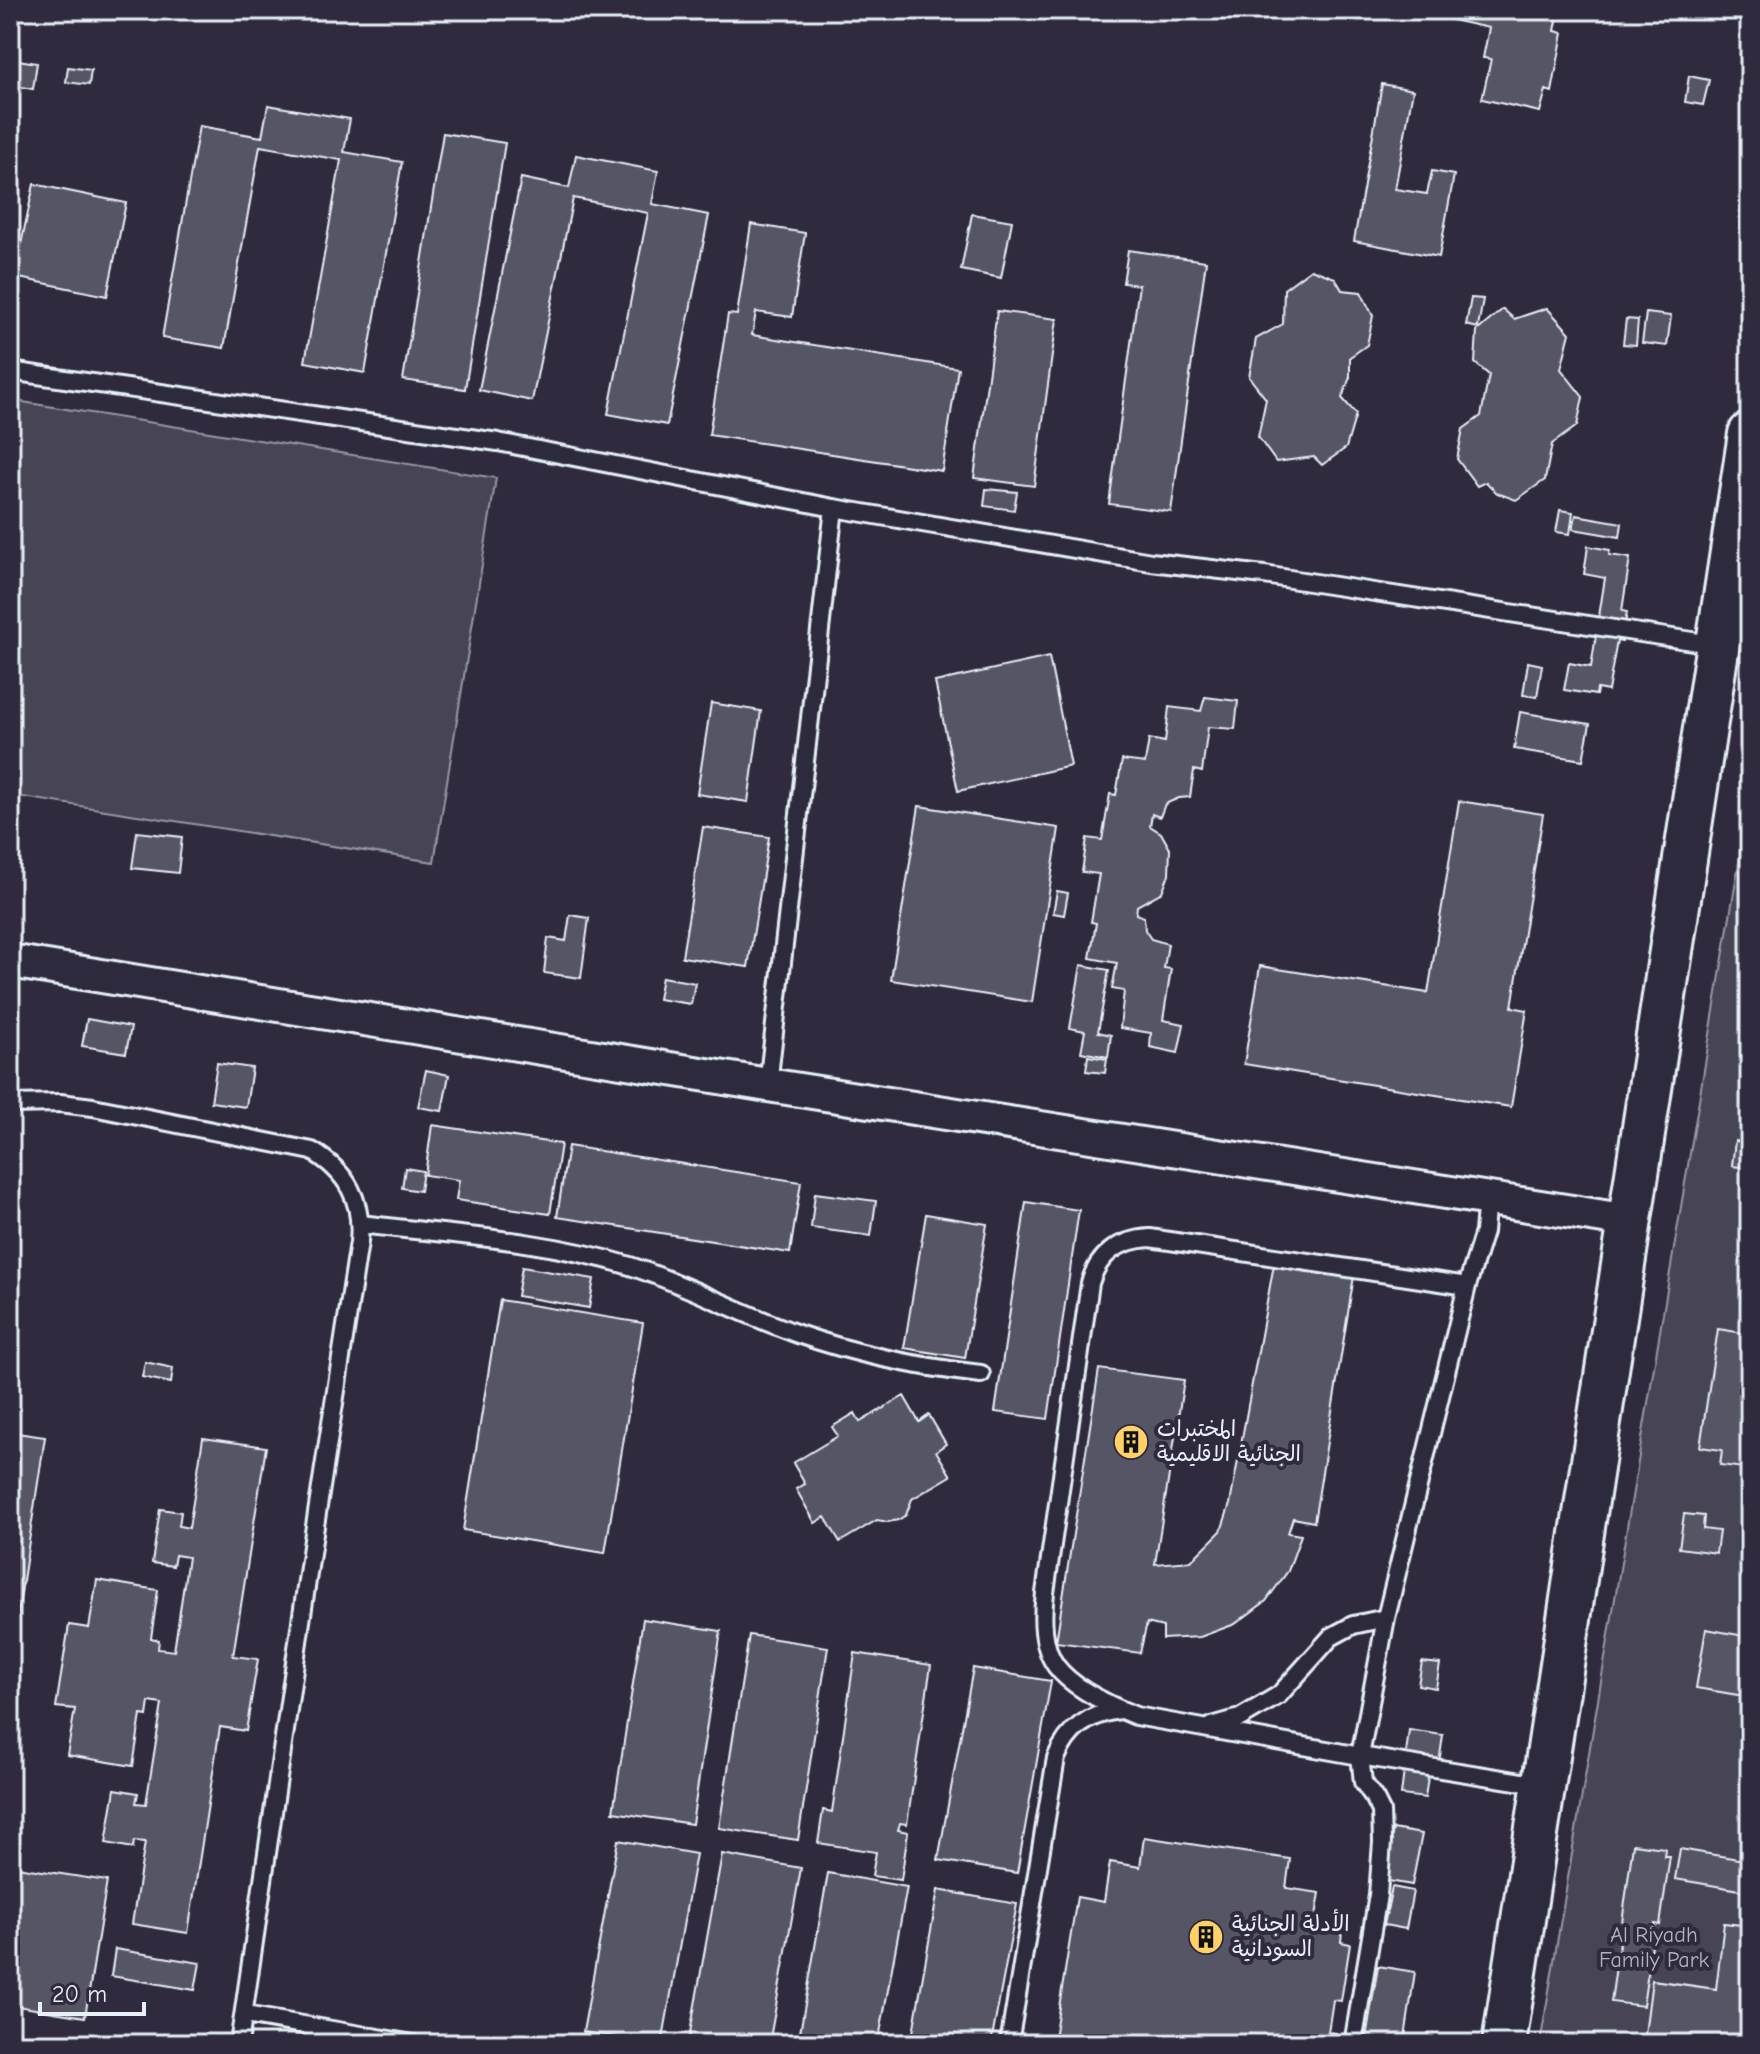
<svg xmlns="http://www.w3.org/2000/svg" width="1760" height="2054" viewBox="0 0 1760 2054" font-family="'Comic Neue','Playpen Sans Arabic',sans-serif">
	<style>
		.green { fill: #464455; stroke: #979aa6; stroke-width: 2 }
		.building { fill: #575565; stroke: #e8f1f8; stroke-width: 2 }
		.lines { fill: none; stroke-linecap: round; stroke-linejoin: round }
		.service-casing { stroke: #e8f1f8; stroke-width: 22 }
		.minor-casing { stroke: #e8f1f8; stroke-width: 38 }
		.tertiary-casing { stroke: #e8f1f8; stroke-width: 48 }
		.service { stroke: #2f2a3d; stroke-width: 16 }
		.minor { stroke: #2f2a3d; stroke-width: 32 }
		.tertiary { stroke: #2f2a3d; stroke-width: 42 }
		.labels { text-anchor: middle; dominant-baseline: central; stroke-width: 8; stroke-linejoin: round; paint-order: stroke }
		.poi-label { font-size: 22px; fill: #e8f1f8; stroke: #2f2a3d; text-anchor: start }
		.park-label { font-size: 22px; fill: #afb4bf; stroke: #2f2a3d }
	</style>
	<rect width="100%" height="100%" fill="#2f2a3d"/>
	<filter id="ink" filterUnits="userSpaceOnUse"><feTurbulence type="fractalNoise" baseFrequency=".0125" numOctaves="2"/><feDisplacementMap in="SourceGraphic" scale="16" xChannelSelector="R" yChannelSelector="G"/><feConvolveMatrix kernelMatrix="1 2 1 2 8 2 1 2 1" color-interpolation-filters="sRGB"/></filter>
	<g filter="url(#ink)">
		<!-- green -->
		<path class="green" d="M 10,400 L 496,478 L 434,862 L 10,795 Z
			M 1750,797 L 1750,2044 L 1540,2044 Z"/>
		<!-- building -->
		<path class="building" d="M 1439,10 L 1559,10 L 1555,31 L 1563,33 L 1552,92 L 1546,90 L 1540,112 L 1482,99 L 1491,59 L 1483,58 L 1489,28 L 1438,17 Z
			M 12,59 L 37,63 L 33,89 L 10,85 Z
			M 68,67 L 91,70 L 89,85 L 66,82 Z
			M 1689,76 L 1709,80 L 1703,105 L 1685,102 Z
			M 1382,84 L 1413,90 L 1395,189 L 1427,194 L 1432,171 L 1454,175 L 1439,257 L 1354,241 Z
			M 268,105 L 350,119 L 344,152 L 402,162 L 365,373 L 305,362 L 341,160 L 260,146 L 224,348 L 162,338 L 199,126 L 262,137 Z
			M 443,133 L 505,143 L 465,389 L 403,380 Z
			M 576,155 L 658,171 L 652,204 L 709,215 L 667,425 L 608,414 L 648,213 L 573,198 L 532,401 L 479,390 L 521,178 L 569,188 Z
			M 34,184 L 126,203 L 107,296 L 14,277 Z
			M 972,214 L 1012,221 L 1001,278 L 961,270 Z
			M 751,224 L 805,233 L 792,317 L 756,312 L 752,335 L 958,368 L 942,471 L 709,435 L 728,314 L 737,315 Z
			M 1128,250 L 1206,261 L 1171,512 L 1109,504 L 1139,285 L 1123,283 Z
			M 1311,269 L 1335,278 L 1342,290 L 1361,292 L 1373,316 L 1367,345 L 1350,357 L 1350,377 L 1342,398 L 1356,414 L 1346,448 L 1322,465 L 1314,457 L 1276,462 L 1258,437 L 1266,399 L 1249,377 L 1256,339 L 1283,324 L 1284,289 Z
			M 1471,298 L 1483,299 L 1478,328 L 1466,325 Z
			M 1547,308 L 1570,333 L 1561,369 L 1583,397 L 1577,426 L 1552,444 L 1545,480 L 1516,500 L 1497,493 L 1486,482 L 1477,486 L 1457,459 L 1463,429 L 1481,416 L 1489,375 L 1475,363 L 1477,331 L 1503,309 L 1514,319 Z
			M 997,311 L 1057,319 L 1034,486 L 974,478 Z
			M 1646,313 L 1671,316 L 1667,346 L 1642,343 Z
			M 1626,319 L 1638,320 L 1636,345 L 1623,344 Z
			M 986,489 L 1017,492 L 1014,510 L 984,506 Z
			M 1560,510 L 1573,512 L 1570,534 L 1556,532 Z
			M 1576,515 L 1622,523 L 1620,537 L 1573,529 Z
			M 1588,546 L 1610,550 L 1609,555 L 1630,558 L 1622,611 L 1627,612 L 1622,642 L 1617,641 L 1608,691 L 1597,689 L 1596,695 L 1564,690 L 1569,663 L 1591,667 L 1605,578 L 1584,574 Z
			M 1049,657 L 1071,766 L 958,791 L 935,682 Z
			M 1528,662 L 1542,665 L 1537,697 L 1523,695 Z
			M 1205,697 L 1238,701 L 1235,729 L 1208,727 L 1202,772 L 1194,770 L 1190,797 L 1179,798 L 1165,804 L 1160,817 L 1152,814 L 1150,826 L 1161,833 L 1170,849 L 1169,874 L 1162,892 L 1137,906 L 1136,914 L 1144,917 L 1145,930 L 1151,939 L 1168,944 L 1164,968 L 1171,969 L 1163,1020 L 1184,1024 L 1178,1053 L 1150,1047 L 1151,1033 L 1120,1028 L 1124,991 L 1112,989 L 1117,963 L 1090,958 L 1096,923 L 1091,922 L 1099,874 L 1082,872 L 1087,838 L 1102,840 L 1110,794 L 1116,795 L 1122,760 L 1145,763 L 1149,739 L 1165,742 L 1169,707 L 1201,711 Z
			M 711,703 L 761,711 L 748,802 L 697,794 Z
			M 1520,712 L 1590,724 L 1583,760 L 1514,749 Z
			M 1459,801 L 1543,814 L 1512,1007 L 1527,1010 L 1511,1107 L 1244,1064 L 1260,966 L 1428,993 Z
			M 919,806 L 1059,828 L 1032,1002 L 891,980 Z
			M 703,827 L 769,837 L 748,967 L 682,957 Z
			M 137,832 L 182,837 L 178,873 L 132,868 Z
			M 1057,891 L 1068,893 L 1064,915 L 1053,913 Z
			M 570,915 L 589,918 L 581,978 L 544,973 L 548,938 L 566,941 Z
			M 1081,965 L 1109,970 L 1098,1032 L 1111,1035 L 1108,1057 L 1081,1052 L 1085,1031 L 1070,1028 Z
			M 662,977 L 695,983 L 691,1004 L 658,999 Z
			M 87,1019 L 131,1027 L 126,1053 L 82,1046 Z
			M 1088,1056 L 1107,1059 L 1105,1073 L 1086,1071 Z
			M 217,1063 L 252,1068 L 246,1107 L 211,1102 Z
			M 426,1070 L 449,1075 L 442,1111 L 418,1107 Z
			M 1747,1089 L 1750,1089 L 1750,1138 L 1740,1136 Z
			M 432,1125 L 561,1144 L 550,1214 L 456,1200 L 459,1180 L 425,1175 Z
			M 1735,1141 L 1750,1143 L 1750,1168 L 1732,1166 Z
			M 568,1146 L 801,1182 L 790,1253 L 557,1217 Z
			M 405,1168 L 423,1171 L 420,1191 L 402,1188 Z
			M 815,1193 L 876,1201 L 871,1236 L 811,1228 Z
			M 1026,1202 L 1079,1210 L 1048,1419 L 995,1412 Z
			M 926,1214 L 987,1224 L 965,1358 L 904,1348 Z
			M 1274,1264 L 1354,1276 L 1314,1522 L 1293,1518 L 1288,1533 L 1301,1535 L 1288,1571 L 1266,1601 L 1235,1624 L 1200,1637 L 1163,1639 L 1163,1627 L 1147,1623 L 1140,1653 L 1056,1642 L 1099,1369 L 1184,1380 L 1155,1564 L 1191,1561 L 1221,1531 L 1230,1504 Z
			M 522,1267 L 594,1279 L 589,1308 L 517,1296 Z
			M 500,1300 L 643,1323 L 605,1553 L 463,1530 Z
			M 1718,1329 L 1750,1334 L 1750,1455 L 1745,1454 L 1743,1468 L 1720,1465 L 1722,1450 L 1700,1447 Z
			M 145,1362 L 173,1368 L 171,1383 L 142,1377 Z
			M 904,1396 L 919,1422 L 929,1415 L 946,1444 L 936,1451 L 951,1476 L 912,1499 L 906,1515 L 898,1520 L 888,1522 L 877,1520 L 840,1542 L 825,1517 L 815,1523 L 796,1489 L 805,1484 L 793,1463 L 838,1436 L 832,1427 L 855,1413 L 860,1422 Z
			M 10,1432 L 45,1437 L 10,1665 Z
			M 203,1438 L 266,1447 L 233,1656 L 258,1659 L 246,1731 L 220,1727 L 188,1933 L 132,1924 L 145,1842 L 134,1841 L 133,1848 L 106,1843 L 115,1789 L 138,1793 L 136,1803 L 146,1804 L 162,1704 L 149,1702 L 147,1716 L 141,1715 L 133,1766 L 67,1755 L 75,1709 L 56,1707 L 69,1625 L 89,1628 L 97,1580 L 158,1590 L 151,1638 L 159,1640 L 158,1649 L 174,1651 L 188,1557 L 175,1555 L 173,1566 L 152,1563 L 160,1509 L 181,1512 L 179,1526 L 189,1528 Z
			M 1684,1514 L 1704,1516 L 1703,1529 L 1719,1531 L 1716,1553 L 1679,1548 Z
			M 643,1619 L 721,1631 L 692,1824 L 613,1812 Z
			M 1706,1629 L 1750,1637 L 1750,1697 L 1696,1688 Z
			M 749,1635 L 828,1647 L 798,1840 L 719,1828 Z
			M 855,1653 L 931,1665 L 907,1824 L 900,1823 L 898,1830 L 908,1832 L 901,1880 L 872,1876 L 876,1852 L 818,1843 L 823,1810 L 832,1812 Z
			M 1422,1662 L 1440,1664 L 1436,1688 L 1418,1685 Z
			M 973,1668 L 1051,1681 L 1017,1873 L 938,1860 Z
			M 1409,1730 L 1443,1735 L 1437,1778 L 1428,1777 L 1425,1798 L 1401,1795 Z
			M 1393,1829 L 1422,1834 L 1412,1885 L 1383,1880 Z
			M 1144,1837 L 1290,1859 L 1286,1888 L 1320,1893 L 1314,1927 L 1342,1931 L 1341,1942 L 1350,1944 L 1341,2001 L 1333,2000 L 1328,2032 L 1336,2033 L 1335,2044 L 1053,2044 L 1077,1897 L 1104,1902 L 1110,1862 L 1140,1867 Z
			M 618,1840 L 696,1854 L 662,2044 L 583,2032 Z
			M 1633,1844 L 1665,1848 L 1664,1856 L 1670,1856 L 1660,1925 L 1655,1924 L 1643,2006 L 1611,2002 Z
			M 1680,1849 L 1750,1861 L 1746,1891 L 1675,1879 Z
			M 722,1854 L 801,1868 L 769,2044 L 688,2044 Z
			M 10,1866 L 107,1881 L 85,2017 L 10,2005 Z
			M 828,1873 L 907,1887 L 878,2044 L 798,2044 Z
			M 1392,1887 L 1413,1891 L 1406,1929 L 1384,1925 Z
			M 938,1890 L 1017,1904 L 991,2044 L 911,2044 Z
			M 1724,1923 L 1750,1926 L 1750,1954 L 1744,1994 L 1750,1995 L 1750,2044 L 1636,2044 L 1637,2040 L 1644,2042 L 1652,1980 L 1716,1989 Z
			M 115,1949 L 200,1963 L 195,1990 L 111,1976 Z
			M 1378,1966 L 1415,1972 L 1404,2044 L 1365,2044 Z"/>
		<g class="lines">
			<!-- service casing -->
			<g class="service-casing">
				<path id="service" d="M 10,371 L 498,442 L 834,508 L 1151,562 L 1264,575 L 1718,645
					M 768,1085 L 834,508
					M 10,1104 L 60,1103 L 93,1107 L 312,1151 C 347,1172 363,1200 359,1242 L 315,1526 L 239,2044
					M 361,1224 C 450,1235 543,1239 630,1266 C 688,1285 741,1314 798,1334 C 858,1355 919,1367 981,1374
					M 1467,1286 L 1150,1238 C 1119,1240 1099,1253 1090,1283 L 1045,1593 C 1042,1616 1042,1647 1056,1666 C 1073,1689 1111,1706 1136,1716 L 1360,1756 L 1541,1785
					M 1212,1726 L 1240,1718 L 1279,1695 L 1331,1637 L 1353,1625 L 1386,1618
					M 245,2015 L 413,2044
					M 1009,2044 L 1056,1758 C 1068,1729 1088,1714 1120,1710
					M 1353,2044 L 1378,1895 L 1382,1842 L 1381,1811 L 1375,1799 L 1363,1782 L 1360,1756 L 1386,1618 L 1467,1286 L 1484,1232 L 1487,1197"/>
			</g>
			<!-- minor casing -->
			<g class="minor-casing">
				<path id="minor" d="M 10,961 L 768,1085 L 1629,1221"/>
			</g>
			<!-- tertiary casing -->
			<g class="tertiary-casing">
				<path id="tertiary" d="M 1504,2044 L 1750,434"/>
			</g>
			<!-- service -->
			<use href="#service" class="service"/>
			<!-- minor -->
			<use href="#minor" class="minor"/>
			<!-- tertiary -->
			<use href="#tertiary" class="tertiary"/>
		</g>
	</g>
	<!-- icons -->
	<defs>
		<g id="building-disc" transform="scale(1.8)"><circle r="9.5" fill="#ffd166" stroke="#2f2a3d"/><path d="M-4-6H4V6H1V3H-1V6H-4ZM-2.5-4.3h1.7v1.8h-1.7ZM.8-4.3h1.7v1.8H.8ZM-2.5-1h1.7V.8h-1.7ZM.8-1h1.7V.8H.8Z" fill="#111"/></g>
	</defs>
	<g fill-rule="evenodd">
		<use href="#building-disc" x="1131" y="1442"/>
		<use href="#building-disc" x="1206" y="1937"/>
	</g>
	<g class="labels">
		<!-- poi labels -->
		<g class="poi-label">
			<text x="1157" y="1429">المختبرات<tspan x="1157" dy="25">الجنائية الاقليمية</tspan></text>
			<text x="1232" y="1924">الأدلة الجنائية<tspan x="1232" dy="25">السودانية</tspan></text>
		</g>
		<!-- park labels -->
		<g class="park-label">
			<text x="1654" y="1935">Al Riyadh<tspan x="1654" dy="25">Family Park</tspan></text>
		</g>
	</g>
	<!-- margin -->
	<rect width="1760" height="2054" fill="none" stroke="#2f2a3d" stroke-width="40"/>
	<rect x="20" y="20" width="1720" height="2014" fill="none" stroke="#e8f1f8" stroke-width="3" filter="url(#ink)"/>
	<!-- scale -->
	<path d="M40 2002v12h104v-12" fill="none" stroke="#e8f1f8" stroke-width="4"/>
	<text x="52" y="2002" font-size="24" fill="#e8f1f8" stroke="#2f2a3d" stroke-width="6" paint-order="stroke">20 m</text>
</svg>
